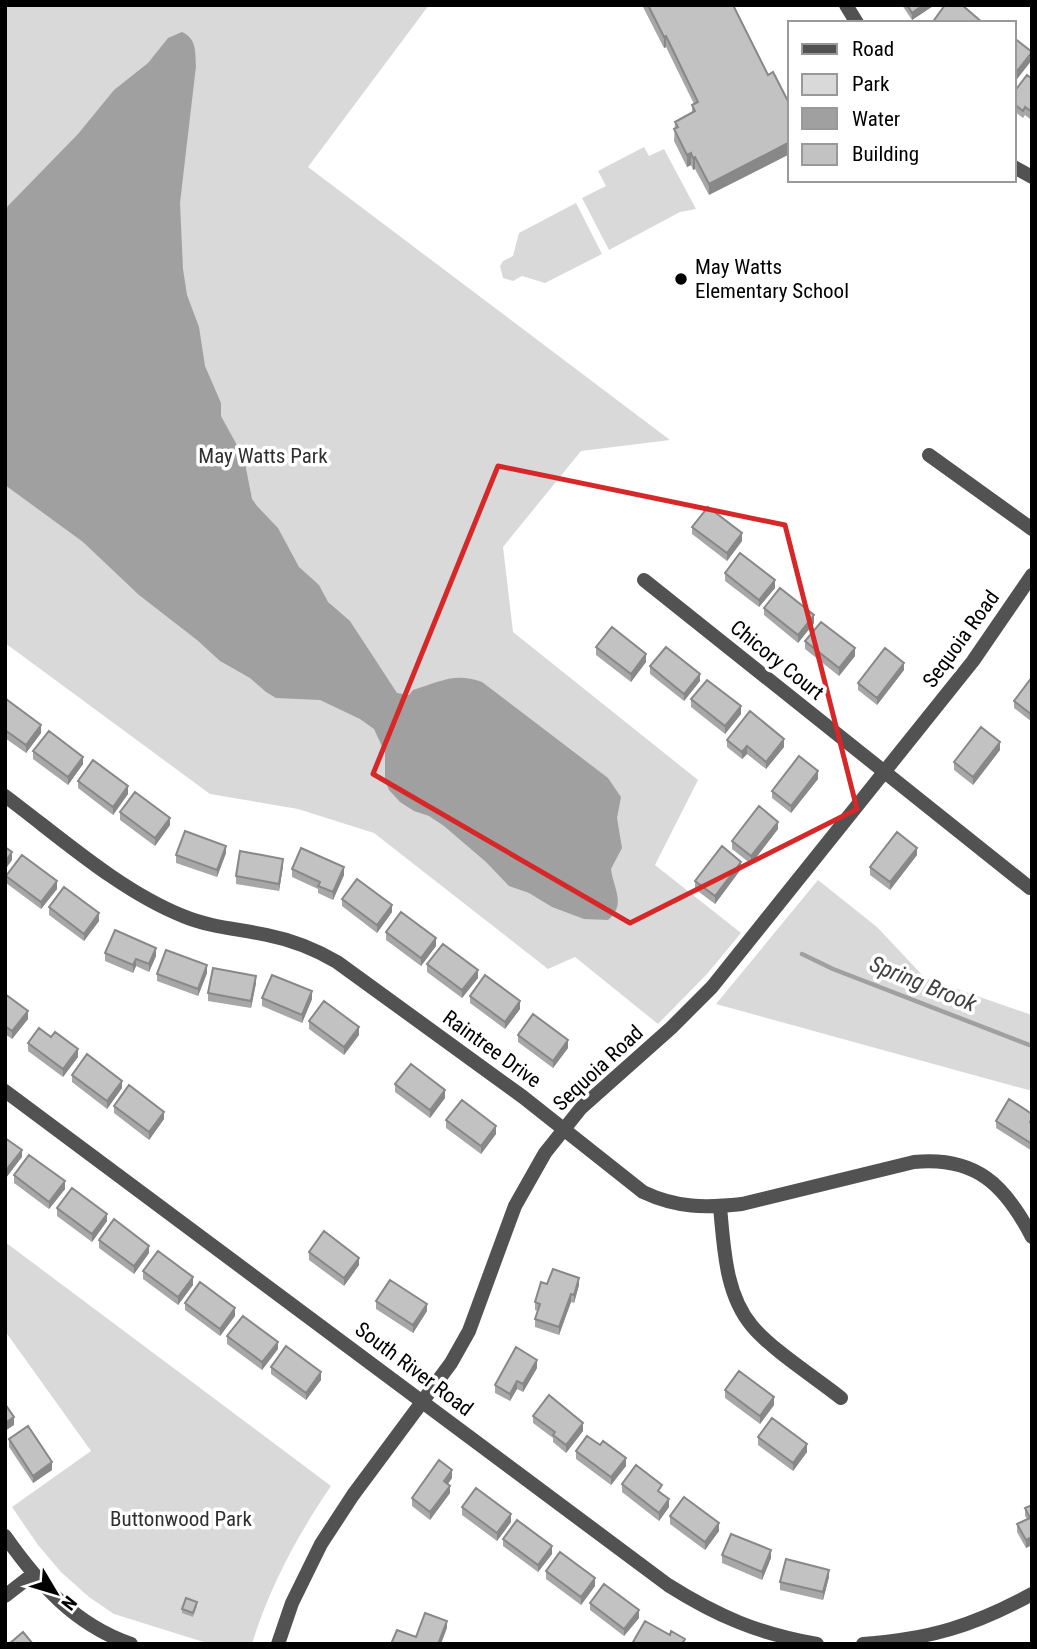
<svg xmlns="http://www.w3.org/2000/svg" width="1037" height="1649" viewBox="0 0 1037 1649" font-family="'Roboto Condensed',sans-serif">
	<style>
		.green { fill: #d9d9d9 }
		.water { fill: #a0a0a0 }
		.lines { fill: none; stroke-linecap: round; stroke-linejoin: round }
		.stream { stroke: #a0a0a0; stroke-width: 4.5 }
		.street { stroke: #525252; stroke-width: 14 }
		.wall { fill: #a7a7a7 }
		.shaded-wall { fill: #888 }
		.building { fill: #c2c2c2; stroke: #888; stroke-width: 2 }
		.marked { fill: none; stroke: #d62828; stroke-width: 5; stroke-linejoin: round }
		.poi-dot { fill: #000; stroke: #fff; stroke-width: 2.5 }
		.labels { text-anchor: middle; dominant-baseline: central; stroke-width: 7; stroke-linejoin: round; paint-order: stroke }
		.poi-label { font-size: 21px; fill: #000; stroke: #fff; text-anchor: start }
		.park-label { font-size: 21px; fill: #303030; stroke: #fff }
		.street-label { font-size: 21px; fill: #000; stroke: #fff }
		.water-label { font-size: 23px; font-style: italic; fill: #414141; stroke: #fff }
	</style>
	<rect width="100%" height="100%" fill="#fff"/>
	<!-- green -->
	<path class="green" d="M 5,5 L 429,5 L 308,167 L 670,440 L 581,451 L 503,547 L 513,632 L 698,780 L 655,865 L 741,933 L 707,974 L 658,1024 L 575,957 L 548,969 L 374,833 L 298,809 L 210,794 L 5,643 Z
		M 644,147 L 649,156 L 664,149 L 696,209 L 680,212 L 609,250 L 582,198 L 606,186 L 598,171 Z
		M 576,203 L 602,254 L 545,283 L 522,276 L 513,281 L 503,278 L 500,266 L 503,261 L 513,256 L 519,233 Z
		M 818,880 L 877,927 L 925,978 L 1032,1015 L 1032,1091 L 716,1004 Z
		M 5,1242 L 331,1486 C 298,1534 269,1588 252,1644 L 210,1644 L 114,1614 L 89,1597 L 61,1572 L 38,1545 L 12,1507 L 91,1451 L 5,1331 Z"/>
	<!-- water -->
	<path class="water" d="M 182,32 C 197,39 195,51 196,66 L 180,203 L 183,269 L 187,295 L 199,327 L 205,366 L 221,403 L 221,416 L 244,458 L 252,499 L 257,506 L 278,528 L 299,567 L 319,585 L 328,602 L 350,621 L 397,693 L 409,695 L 413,690 C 440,682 454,672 482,682 L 608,778 L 621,797 L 617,818 L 622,848 L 611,869 C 613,888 627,904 608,920 L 584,919 L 552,907 L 529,893 L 509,886 L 486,862 L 444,826 L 429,816 L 414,811 L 400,802 L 389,790 L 385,780 L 385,753 L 374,729 L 360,719 L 320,700 L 276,698 L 266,692 L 250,678 L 220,661 L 197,640 L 139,595 L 83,542 L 5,485 L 5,209 L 78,134 L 114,90 L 148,63 L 168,38 Z"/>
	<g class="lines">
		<!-- stream -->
		<path class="stream" d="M 802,954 L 833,969 L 1032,1046"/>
		<!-- street -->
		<path class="street" d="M 846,5 L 857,23
			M 1014,167 L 1032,177
			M 929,455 L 1032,529
			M 644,580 L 1030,888
			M 5,796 C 60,837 120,891 183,916 C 209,927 239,929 267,935 C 292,940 315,949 337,962 L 523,1097 L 643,1192 C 677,1208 705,1208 742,1204 L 914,1162 C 976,1156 1005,1185 1032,1237
			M 5,1091 L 668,1585 C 717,1616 759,1634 817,1644
			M 720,1207 C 724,1247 725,1294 752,1326 C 772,1350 816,1378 841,1398
			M 5,1536 C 38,1583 75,1625 131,1644
			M 5,1596 L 32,1575
			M 278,1644 L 292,1603 L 321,1544 L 353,1495 L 451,1363 L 469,1331 L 515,1206 L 545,1153 L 581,1108 L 671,1028 L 712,987 L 973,661 L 1032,575
			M 863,1644 C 930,1639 973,1626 1032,1594"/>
	</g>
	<!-- wall -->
	<path class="wall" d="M 642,5 L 736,5 L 733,6 L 709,195 L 695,169 L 693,170 L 691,165 L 687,167 L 674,141 L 675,122 L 692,113 L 692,105 L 694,104 L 666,47 L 664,48 Z
		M 902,5 L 933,5 L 933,6 L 912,20 Z
		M 1032,79 L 1032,124 L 1030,123 L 1030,119 L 1025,115 L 1023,118 L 1014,111 L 1014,92 Z
		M 692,527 L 742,541 L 727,561 L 692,534 Z
		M 725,573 L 775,588 L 759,607 L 725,581 Z
		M 764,608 L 814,623 L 798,643 L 764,615 Z
		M 805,641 L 855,656 L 839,676 L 805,649 Z
		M 596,647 L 646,662 L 631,682 L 596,655 Z
		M 650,666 L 700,681 L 684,701 L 650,674 Z
		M 904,670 L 877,705 L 858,690 L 858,683 Z
		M 1032,677 L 1032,722 L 1014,708 L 1014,701 Z
		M 691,699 L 741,714 L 725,734 L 691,707 Z
		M 5,700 L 41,733 L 26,753 L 5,738 Z
		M 727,740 L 784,747 L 766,769 L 747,754 L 742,759 L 727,747 Z
		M 1000,750 L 973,785 L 954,770 L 954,762 Z
		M 33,751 L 83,764 L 68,785 L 33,759 Z
		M 818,779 L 791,813 L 772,798 L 772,791 Z
		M 78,781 L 128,794 L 113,815 L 78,788 Z
		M 120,812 L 170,825 L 155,846 L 120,820 Z
		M 778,829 L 751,864 L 732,849 L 732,841 Z
		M 226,853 L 217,877 L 176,863 L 176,855 Z
		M 917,855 L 890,890 L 870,875 L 870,867 Z
		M 283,866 L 279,891 L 236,884 L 236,876 Z
		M 292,869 L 344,875 L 333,900 L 318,893 L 318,889 L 292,877 Z
		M 741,869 L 715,904 L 695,889 L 695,881 Z
		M 6,876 L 57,889 L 41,909 L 6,883 Z
		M 342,899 L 392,912 L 377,933 L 342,906 Z
		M 49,907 L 99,921 L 84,941 L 49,915 Z
		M 386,932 L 436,946 L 421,966 L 386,940 Z
		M 105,953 L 156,956 L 149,972 L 136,966 L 133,973 L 105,961 Z
		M 427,964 L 478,978 L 462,998 L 427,972 Z
		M 207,973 L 198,996 L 157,981 L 157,974 Z
		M 256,983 L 251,1008 L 208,1001 L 208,993 Z
		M 5,994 L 28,1019 L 12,1039 L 5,1034 Z
		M 470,996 L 520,1009 L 505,1029 L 470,1003 Z
		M 262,998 L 312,999 L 302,1023 L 262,1006 Z
		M 309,1021 L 359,1035 L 344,1055 L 309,1029 Z
		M 518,1035 L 568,1048 L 553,1068 L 518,1042 Z
		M 28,1043 L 78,1057 L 63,1077 L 28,1051 Z
		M 72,1075 L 122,1088 L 107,1109 L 72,1082 Z
		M 395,1084 L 445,1098 L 430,1118 L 395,1092 Z
		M 114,1106 L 164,1119 L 149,1140 L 114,1113 Z
		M 1032,1114 L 1032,1151 L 996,1128 L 996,1121 Z
		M 446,1120 L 496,1134 L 481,1154 L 446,1128 Z
		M 14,1175 L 65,1189 L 49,1209 L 14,1183 Z
		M 57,1208 L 107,1221 L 92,1242 L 57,1216 Z
		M 99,1240 L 149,1253 L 134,1274 L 99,1248 Z
		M 309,1252 L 359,1265 L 344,1286 L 309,1260 Z
		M 143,1271 L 193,1285 L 178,1305 L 143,1279 Z
		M 547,1284 L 579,1285 L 574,1303 L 571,1302 L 559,1335 L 535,1327 L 535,1319 L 538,1311 L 535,1310 L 535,1302 Z
		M 376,1301 L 427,1311 L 413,1333 L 376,1309 Z
		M 185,1303 L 235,1316 L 220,1336 L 185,1310 Z
		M 227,1336 L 278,1349 L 262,1370 L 227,1344 Z
		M 271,1367 L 321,1380 L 306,1400 L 271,1374 Z
		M 537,1368 L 523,1392 L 517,1389 L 510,1401 L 495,1393 L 495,1385 Z
		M 725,1390 L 774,1405 L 760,1424 L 725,1398 Z
		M 533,1416 L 583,1431 L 566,1453 L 553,1442 L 553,1438 L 533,1423 Z
		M 758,1437 L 807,1452 L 793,1471 L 758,1445 Z
		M 9,1439 L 52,1470 L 33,1483 L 9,1447 Z
		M 600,1445 L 626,1466 L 611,1485 L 576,1459 L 576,1451 Z
		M 452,1478 L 448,1484 L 450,1493 L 430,1520 L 412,1506 L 412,1498 Z
		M 622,1484 L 662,1492 L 661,1493 L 669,1507 L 659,1521 L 622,1492 Z
		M 1032,1505 L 1032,1545 L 1026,1548 L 1017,1532 L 1017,1524 L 1027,1519 L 1025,1516 L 1025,1508 Z
		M 462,1507 L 511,1522 L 497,1541 L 462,1515 Z
		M 670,1516 L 719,1531 L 705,1550 L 670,1524 Z
		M 503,1539 L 552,1554 L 538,1572 L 503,1546 Z
		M 722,1555 L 771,1558 L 762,1580 L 722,1563 Z
		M 546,1571 L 595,1586 L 581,1605 L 546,1579 Z
		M 829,1577 L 823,1600 L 780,1590 L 780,1582 Z
		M 590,1603 L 639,1618 L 624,1636 L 590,1610 Z
		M 197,1606 L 193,1617 L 182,1613 L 182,1609 Z"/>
	<!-- shaded-wall -->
	<path class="shaded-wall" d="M 923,5 L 933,6 L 912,20 L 912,13 Z
		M 666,36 L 666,47 L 664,48 L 664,37 Z
		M 1032,52 L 1032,60 L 1014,83 L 1014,75 Z
		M 790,142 L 790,154 L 709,195 L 709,184 Z
		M 691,153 L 691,165 L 687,167 L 687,155 Z
		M 695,157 L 695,169 L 693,170 L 693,158 Z
		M 742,533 L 742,541 L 727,561 L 727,553 Z
		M 775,580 L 775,588 L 759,607 L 759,600 Z
		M 814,615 L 814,623 L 798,643 L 798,635 Z
		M 855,648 L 855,656 L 839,676 L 839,668 Z
		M 646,654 L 646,662 L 631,682 L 631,674 Z
		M 904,663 L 904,670 L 877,705 L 877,698 Z
		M 700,674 L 700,681 L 684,701 L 684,694 Z
		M 741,706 L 741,714 L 725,734 L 725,726 Z
		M 41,725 L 41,733 L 26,753 L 26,745 Z
		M 784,739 L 784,747 L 766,769 L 766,762 Z
		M 1000,742 L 1000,750 L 973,785 L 973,777 Z
		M 747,746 L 747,754 L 742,759 L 742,752 Z
		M 83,757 L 83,764 L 68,785 L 68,777 Z
		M 818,771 L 818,779 L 791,813 L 791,806 Z
		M 128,786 L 128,794 L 113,815 L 113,807 Z
		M 170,818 L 170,825 L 155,846 L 155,838 Z
		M 778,822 L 778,829 L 751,864 L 751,856 Z
		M 226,846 L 226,853 L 217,877 L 217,870 Z
		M 917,848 L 917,855 L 890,890 L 890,882 Z
		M 12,852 L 12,860 L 5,870 L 5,862 Z
		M 283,859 L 283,866 L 279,891 L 279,884 Z
		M 741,862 L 741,869 L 715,904 L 715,896 Z
		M 344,867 L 344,875 L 333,900 L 333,892 Z
		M 57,881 L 57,889 L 41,909 L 41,902 Z
		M 392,905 L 392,912 L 377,933 L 377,925 Z
		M 99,913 L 99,921 L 84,941 L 84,934 Z
		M 436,938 L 436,946 L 421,966 L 421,958 Z
		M 156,948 L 156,956 L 149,972 L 149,964 Z
		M 136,959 L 136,966 L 133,973 L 133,965 Z
		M 207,965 L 207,973 L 198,996 L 198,989 Z
		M 478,970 L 478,978 L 462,998 L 462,990 Z
		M 256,976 L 256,983 L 251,1008 L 251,1001 Z
		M 312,991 L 312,999 L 302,1023 L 302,1015 Z
		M 520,1001 L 520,1009 L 505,1029 L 505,1022 Z
		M 28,1011 L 28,1019 L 12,1039 L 12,1031 Z
		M 359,1027 L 359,1035 L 344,1055 L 344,1047 Z
		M 568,1040 L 568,1048 L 553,1068 L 553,1061 Z
		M 78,1049 L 78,1057 L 63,1077 L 63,1069 Z
		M 122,1081 L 122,1088 L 107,1109 L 107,1101 Z
		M 445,1090 L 445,1098 L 430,1118 L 430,1110 Z
		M 164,1112 L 164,1119 L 149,1140 L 149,1132 Z
		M 496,1126 L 496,1134 L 481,1154 L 481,1146 Z
		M 22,1150 L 22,1157 L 6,1178 L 6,1170 Z
		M 65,1181 L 65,1189 L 49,1209 L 49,1202 Z
		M 107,1214 L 107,1221 L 92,1242 L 92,1234 Z
		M 149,1246 L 149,1253 L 134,1274 L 134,1266 Z
		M 359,1258 L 359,1265 L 344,1286 L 344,1278 Z
		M 193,1277 L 193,1285 L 178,1305 L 178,1297 Z
		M 579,1278 L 579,1285 L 574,1303 L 574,1295 Z
		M 571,1294 L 571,1302 L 559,1335 L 559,1327 Z
		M 427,1304 L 427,1311 L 413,1333 L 413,1325 Z
		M 235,1308 L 235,1316 L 220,1336 L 220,1329 Z
		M 278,1342 L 278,1349 L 262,1370 L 262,1362 Z
		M 537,1360 L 537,1368 L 523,1392 L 523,1384 Z
		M 321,1372 L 321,1380 L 306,1400 L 306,1393 Z
		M 517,1381 L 517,1389 L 510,1401 L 510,1394 Z
		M 774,1397 L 774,1405 L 760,1424 L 760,1416 Z
		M 14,1417 L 14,1425 L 5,1431 L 5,1423 Z
		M 583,1423 L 583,1431 L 566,1453 L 566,1445 Z
		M 807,1444 L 807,1452 L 793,1471 L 793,1463 Z
		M 626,1458 L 626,1466 L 611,1485 L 611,1477 Z
		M 52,1462 L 52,1470 L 33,1483 L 33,1476 Z
		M 452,1470 L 452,1478 L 444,1489 L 444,1481 Z
		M 450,1486 L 450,1493 L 430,1520 L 430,1512 Z
		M 669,1499 L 669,1507 L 659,1521 L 659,1513 Z
		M 511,1514 L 511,1522 L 497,1541 L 497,1533 Z
		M 719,1523 L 719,1531 L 705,1550 L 705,1542 Z
		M 1032,1537 L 1032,1545 L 1026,1548 L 1026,1540 Z
		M 552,1546 L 552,1554 L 538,1572 L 538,1565 Z
		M 771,1550 L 771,1558 L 762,1580 L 762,1572 Z
		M 829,1570 L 829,1577 L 823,1600 L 823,1592 Z
		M 595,1578 L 595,1586 L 581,1605 L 581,1597 Z
		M 639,1610 L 639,1618 L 624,1636 L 624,1629 Z
		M 447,1621 L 447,1628 L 441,1644 L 438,1644 Z"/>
	<!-- building -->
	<path class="building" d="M 648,5 L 733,5 L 768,75 L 773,72 L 790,105 L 790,142 L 709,184 L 695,157 L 693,158 L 691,153 L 687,155 L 674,129 L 678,127 L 675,122 L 695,111 L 692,105 L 698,102 L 668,40 L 666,36 L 664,37 Z
		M 907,5 L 923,5 L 912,13 Z
		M 945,5 L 962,5 L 983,23 L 932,23 Z
		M 1014,38 L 1032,52 L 1014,75 Z
		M 1027,75 L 1032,79 L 1032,112 L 1025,107 L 1023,111 L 1014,104 L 1014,92 Z
		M 708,507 L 742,533 L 727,553 L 692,527 Z
		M 740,553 L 775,580 L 759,600 L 725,573 Z
		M 780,588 L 814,615 L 798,635 L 764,608 Z
		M 821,622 L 855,648 L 839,668 L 805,641 Z
		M 612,627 L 646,654 L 631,674 L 596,647 Z
		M 666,647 L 700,674 L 684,694 L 650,666 Z
		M 885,648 L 904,663 L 877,698 L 858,683 Z
		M 1032,677 L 1032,715 L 1014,701 Z
		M 707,680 L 741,706 L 725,726 L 691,699 Z
		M 6,699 L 41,725 L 26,745 L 5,730 Z
		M 750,711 L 784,739 L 766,762 L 747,746 L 742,752 L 727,740 Z
		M 981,727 L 1000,742 L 973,777 L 954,762 Z
		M 49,731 L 83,757 L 68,777 L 33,751 Z
		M 799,756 L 818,771 L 791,806 L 772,791 Z
		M 93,760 L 128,786 L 113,807 L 78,781 Z
		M 135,792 L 170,818 L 155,838 L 120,812 Z
		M 759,806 L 778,822 L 751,856 L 732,841 Z
		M 185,831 L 226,846 L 217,870 L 176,855 Z
		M 897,832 L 917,848 L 890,882 L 870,867 Z
		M 722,846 L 741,862 L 715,896 L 695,881 Z
		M 5,847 L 12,852 L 5,862 Z
		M 301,848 L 344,867 L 333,892 L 318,886 L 320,882 L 292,869 Z
		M 240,851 L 283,859 L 279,884 L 236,876 Z
		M 22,855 L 57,881 L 41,902 L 6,876 Z
		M 357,879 L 392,905 L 377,925 L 342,899 Z
		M 64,887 L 99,913 L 84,934 L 49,907 Z
		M 401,912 L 436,938 L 421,958 L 386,932 Z
		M 115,930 L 156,948 L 149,964 L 136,959 L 133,965 L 105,953 Z
		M 443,944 L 478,970 L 462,990 L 427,964 Z
		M 166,950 L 207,965 L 198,989 L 157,974 Z
		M 213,968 L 256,976 L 251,1001 L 208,993 Z
		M 272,975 L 312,991 L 302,1015 L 262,998 Z
		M 485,975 L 520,1001 L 505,1022 L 470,996 Z
		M 5,994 L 28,1011 L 12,1031 L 5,1026 Z
		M 324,1001 L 359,1027 L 344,1047 L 309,1021 Z
		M 533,1014 L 568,1040 L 553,1061 L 518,1035 Z
		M 39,1028 L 51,1037 L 55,1032 L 78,1049 L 63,1069 L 28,1043 Z
		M 87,1054 L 122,1081 L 107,1101 L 72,1075 Z
		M 411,1064 L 445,1090 L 430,1110 L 395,1084 Z
		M 129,1085 L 164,1112 L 149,1132 L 114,1106 Z
		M 1009,1099 L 1032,1114 L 1032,1118 L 1030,1122 L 1032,1123 L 1032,1144 L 996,1121 Z
		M 462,1100 L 496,1126 L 481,1146 L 446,1120 Z
		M 5,1138 L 22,1150 L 6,1170 L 5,1169 Z
		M 29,1155 L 65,1181 L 49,1202 L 14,1175 Z
		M 72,1188 L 107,1214 L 92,1234 L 57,1208 Z
		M 114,1219 L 149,1246 L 134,1266 L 99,1240 Z
		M 324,1231 L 359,1258 L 344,1278 L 309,1252 Z
		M 158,1251 L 193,1277 L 178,1297 L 143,1271 Z
		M 553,1269 L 579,1278 L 574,1295 L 571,1294 L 559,1327 L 535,1319 L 540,1304 L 535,1302 L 541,1282 L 547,1284 Z
		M 390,1280 L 427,1304 L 413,1325 L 376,1301 Z
		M 200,1282 L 235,1308 L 220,1329 L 185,1303 Z
		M 243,1316 L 278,1342 L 262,1362 L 227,1336 Z
		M 286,1346 L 321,1372 L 306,1393 L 271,1367 Z
		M 516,1347 L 537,1360 L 523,1384 L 517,1381 L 510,1394 L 495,1385 Z
		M 739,1371 L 774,1397 L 760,1416 L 725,1390 Z
		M 549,1395 L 583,1423 L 566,1445 L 553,1435 L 555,1432 L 533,1416 Z
		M 5,1404 L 14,1417 L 5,1423 Z
		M 772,1418 L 807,1444 L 793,1463 L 758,1437 Z
		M 28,1426 L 52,1462 L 33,1476 L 9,1439 Z
		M 587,1436 L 600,1445 L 603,1441 L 626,1458 L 611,1477 L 576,1451 Z
		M 439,1460 L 452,1470 L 444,1481 L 450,1486 L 430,1512 L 412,1498 Z
		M 636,1465 L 662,1485 L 658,1491 L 669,1499 L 659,1513 L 622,1484 Z
		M 476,1488 L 511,1514 L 497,1533 L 462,1507 Z
		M 684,1497 L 719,1523 L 705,1542 L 670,1516 Z
		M 1032,1505 L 1032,1537 L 1026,1540 L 1017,1524 L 1030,1518 L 1025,1508 Z
		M 517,1520 L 552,1546 L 538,1565 L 503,1539 Z
		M 731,1534 L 771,1550 L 762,1572 L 722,1555 Z
		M 560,1552 L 595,1578 L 581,1597 L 546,1571 Z
		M 786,1559 L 829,1570 L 823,1592 L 780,1582 Z
		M 604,1584 L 639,1610 L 624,1629 L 590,1603 Z
		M 186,1598 L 197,1602 L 193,1613 L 182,1609 Z
		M 425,1613 L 447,1621 L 438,1644 L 391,1644 L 397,1630 L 416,1637 Z
		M 645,1621 L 670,1635 L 671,1631 L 685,1639 L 682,1644 L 637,1644 L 633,1642 Z
		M 23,1632 L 33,1644 L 9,1644 Z"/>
	<!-- marked area -->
	<path class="marked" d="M 498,466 L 785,525 L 857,809 L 630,923 L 373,774 Z"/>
	<!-- markers -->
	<circle class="poi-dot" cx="681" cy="279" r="7"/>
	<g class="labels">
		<!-- poi labels -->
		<g class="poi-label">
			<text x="695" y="267">May Watts<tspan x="695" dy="24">Elementary School</tspan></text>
		</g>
		<!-- park labels -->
		<g class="park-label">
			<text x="263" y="456">May Watts Park</text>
			<text x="181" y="1519">Buttonwood Park</text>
		</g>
		<!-- street labels -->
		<g class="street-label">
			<text transform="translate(961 639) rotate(-54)">Sequoia Road</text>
			<text transform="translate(777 660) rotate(39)">Chicory Court</text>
			<text transform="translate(492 1049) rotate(36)">Raintree Drive</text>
			<text transform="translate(598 1068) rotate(-43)">Sequoia Road</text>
			<text transform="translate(414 1369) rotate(37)">South River Road</text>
		</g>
		<!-- water labels -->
		<g class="water-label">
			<text transform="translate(923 984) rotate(22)">Spring Brook</text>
		</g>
	</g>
	<!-- border -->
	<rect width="1037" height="1649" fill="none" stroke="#000000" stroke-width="14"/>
	<!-- legend -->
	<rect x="788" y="21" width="228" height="161" fill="#ffffff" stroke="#999999" stroke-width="2"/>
	<rect x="802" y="44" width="35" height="10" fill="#525252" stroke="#999999" stroke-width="2"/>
	<text x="852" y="56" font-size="21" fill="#000000">Road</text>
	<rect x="802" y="74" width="35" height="21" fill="#d9d9d9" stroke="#999999" stroke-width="2"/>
	<text x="852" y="91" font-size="21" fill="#000000">Park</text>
	<rect x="802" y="108" width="35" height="21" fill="#a0a0a0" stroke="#999999" stroke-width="2"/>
	<text x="852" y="126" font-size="21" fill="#000000">Water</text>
	<rect x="802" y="144" width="35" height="21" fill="#c2c2c2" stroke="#999999" stroke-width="2"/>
	<text x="852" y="161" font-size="21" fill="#000000">Building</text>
	<!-- north arrow -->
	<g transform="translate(56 1593) rotate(128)" stroke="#ffffff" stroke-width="5" paint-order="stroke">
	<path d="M0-5L12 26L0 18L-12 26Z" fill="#000000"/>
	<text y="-10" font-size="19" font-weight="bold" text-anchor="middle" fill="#000000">N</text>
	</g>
</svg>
